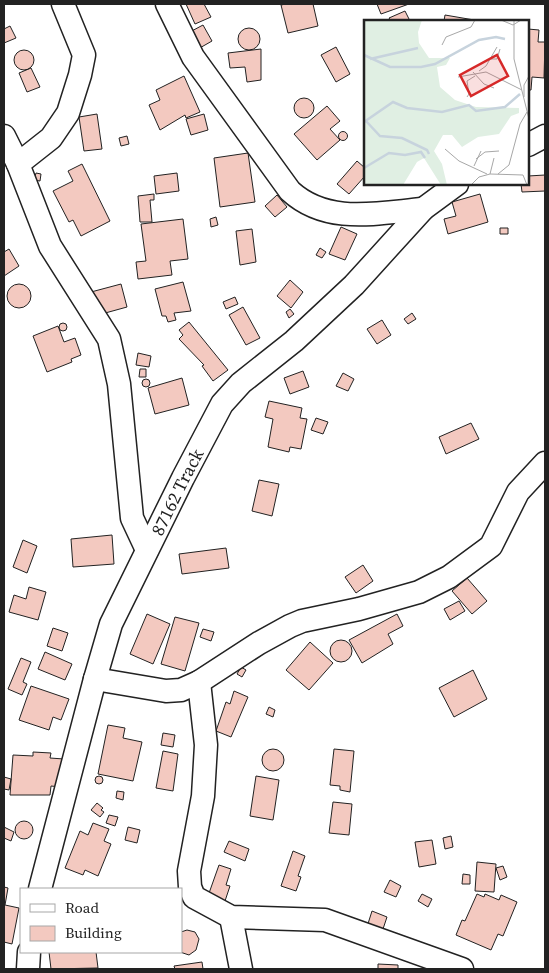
<svg xmlns="http://www.w3.org/2000/svg" width="549" height="973" viewBox="0 0 549 973" font-family="'Source Serif 4',serif">
	<style>
		.building { fill: #f3c9c0; stroke: #222 }
		.lines { fill: none; stroke-linecap: round; stroke-linejoin: round }
		.street-casing { stroke: #222; stroke-width: 25 }
		.street { stroke: #fff; stroke-width: 22 }
		.labels { text-anchor: middle; dominant-baseline: central; stroke-width: 4; stroke-linejoin: round; paint-order: stroke }
		.street-label { font-size: 18px; fill: #222; stroke: #fff }
		.inset-river { fill: none; stroke: #c7d3dd; stroke-width: 2.5 }
		.inset-road { fill: none; stroke: #a7a7a7; stroke-width: 1 }
		.view { fill: #d62828; fill-opacity: 0.15; stroke: #d62828; stroke-width: 2.5 }
		.inset-edge { fill: none; stroke: #222; stroke-width: 2.5 }
	</style>
	<rect width="100%" height="100%" fill="#fff"/>
	<!-- building -->
	<path class="building" d="M 186,4 L 204,4 L 211,17 L 195,24 Z
		M 286,4 L 313,4 L 318,26 L 288,33 L 281,5 Z
		M 377,4 L 409,4 L 381,14 Z
		M 405,11 L 410,21 L 391,21 L 389,18 Z
		M 445,15 L 480,21 L 444,21 Z
		M 203,25 L 212,41 L 198,49 L 188,33 Z
		M 10,26 L 16,38 L 4,43 L 4,29 Z
		M238 39a11 11 0 1 1 22 0a11 11 0 1 1-22 0Z
		M 528,29 L 539,30 L 538,42 L 545,42 L 544,78 L 532,77 L 531,90 L 528,90 Z
		M 336,47 L 350,74 L 336,82 L 321,55 Z
		M 261,49 L 261,80 L 247,82 L 245,67 L 230,68 L 228,53 Z
		M14 60a10 10 0 1 1 20 0a10 10 0 1 1-20 0Z
		M 31,68 L 40,87 L 27,92 L 19,73 Z
		M 184,76 L 200,112 L 186,118 L 185,115 L 160,130 L 149,105 L 160,100 L 156,90 Z
		M294 108a10 10 0 1 1 20 0a10 10 0 1 1-20 0Z
		M 327,106 L 340,121 L 330,129 L 340,140 L 317,160 L 294,134 Z
		M 97,114 L 102,149 L 84,151 L 79,117 Z
		M 204,114 L 208,130 L 191,135 L 186,119 Z
		M338.5 136a4.5 4.5 0 1 1 9 0a4.5 4.5 0 1 1-9 0Z
		M 127,136 L 129,144 L 121,146 L 119,138 Z
		M 248,153 L 255,202 L 220,207 L 214,158 Z
		M 357,161 L 365,168 L 365,176 L 349,194 L 337,184 Z
		M 82,164 L 110,221 L 81,236 L 73,220 L 69,222 L 53,191 L 73,181 L 68,171 Z
		M 36,173 L 41,174 L 40,181 L 34,180 Z
		M 177,173 L 179,191 L 156,194 L 154,176 Z
		M 545,175 L 545,191 L 522,192 L 521,184 L 528,184 L 528,176 Z
		M 154,194 L 154,200 L 150,200 L 152,222 L 140,222 L 138,196 Z
		M 480,194 L 488,222 L 448,234 L 444,219 L 456,216 L 452,202 Z
		M 277,195 L 287,207 L 275,217 L 265,206 Z
		M 216,217 L 218,225 L 211,227 L 210,219 Z
		M 183,219 L 188,259 L 170,261 L 172,275 L 138,279 L 136,262 L 146,261 L 141,224 Z
		M 341,227 L 357,234 L 345,260 L 329,254 Z
		M 500,228 L 508,228 L 508,234 L 500,234 Z
		M 252,229 L 256,262 L 240,265 L 236,231 Z
		M 320,248 L 326,252 L 322,258 L 316,255 Z
		M 9,249 L 19,266 L 4,276 L 4,252 Z
		M 290,280 L 303,292 L 291,308 L 277,296 Z
		M 183,282 L 191,311 L 174,313 L 176,320 L 168,322 L 166,316 L 162,316 L 155,289 Z
		M7 296a12 12 0 1 1 24 0a12 12 0 1 1-24 0Z
		M 121,284 L 127,307 L 98,315 L 91,292 Z
		M 235,297 L 238,304 L 226,309 L 223,302 Z
		M 243,307 L 260,338 L 246,345 L 229,315 Z
		M 290,309 L 294,314 L 289,318 L 286,312 Z
		M 412,313 L 416,319 L 408,324 L 404,319 Z
		M 382,320 L 391,335 L 377,344 L 367,329 Z
		M 189,322 L 228,370 L 213,381 L 202,366 L 204,365 L 179,339 L 183,335 L 179,330 Z
		M59 327a4 4 0 1 1 8 0a4 4 0 1 1-8 0Z
		M 58,326 L 64,342 L 75,338 L 81,355 L 71,359 L 72,362 L 47,372 L 33,336 Z
		M 138,353 L 151,356 L 149,367 L 136,365 Z
		M 140,369 L 146,369 L 146,377 L 139,377 Z
		M 303,371 L 309,387 L 290,394 L 284,378 Z
		M 343,373 L 354,379 L 348,391 L 336,386 Z
		M 182,378 L 189,405 L 155,414 L 148,388 Z
		M142 383a4 4 0 1 1 8 0a4 4 0 1 1-8 0Z
		M 269,401 L 302,408 L 300,418 L 307,419 L 301,449 L 290,447 L 289,452 L 268,447 L 273,419 L 265,417 Z
		M 316,418 L 328,422 L 323,434 L 311,430 Z
		M 471,423 L 479,439 L 446,454 L 439,437 Z
		M 259,480 L 279,484 L 272,516 L 252,511 Z
		M 112,535 L 114,564 L 73,567 L 71,539 Z
		M 23,540 L 37,546 L 27,573 L 13,567 Z
		M 226,548 L 229,568 L 182,574 L 179,554 Z
		M 363,565 L 373,581 L 356,593 L 345,577 Z
		M 467,578 L 487,601 L 472,614 L 452,591 Z
		M 29,587 L 46,592 L 38,620 L 9,612 L 14,595 L 26,599 Z
		M 459,601 L 465,611 L 450,620 L 444,609 Z
		M 147,614 L 170,624 L 153,664 L 130,654 Z
		M 397,614 L 403,626 L 388,634 L 393,644 L 362,663 L 349,640 Z
		M 175,617 L 199,623 L 185,671 L 161,664 Z
		M 53,628 L 68,633 L 62,651 L 47,646 Z
		M 203,629 L 214,632 L 211,641 L 200,637 Z
		M330 651a11 11 0 1 1 22 0a11 11 0 1 1-22 0Z
		M 310,642 L 333,663 L 309,690 L 286,670 Z
		M 45,652 L 72,664 L 65,680 L 38,669 Z
		M 21,658 L 31,662 L 23,682 L 27,684 L 22,695 L 8,689 Z
		M 241,667 L 246,670 L 242,677 L 237,674 Z
		M 473,670 L 487,699 L 454,717 L 439,688 Z
		M 31,686 L 69,699 L 61,720 L 53,717 L 49,730 L 19,720 Z
		M 234,691 L 248,697 L 231,737 L 216,731 L 226,702 L 230,704 Z
		M 269,707 L 275,710 L 273,717 L 266,714 Z
		M 108,725 L 125,728 L 123,738 L 142,742 L 133,781 L 98,774 Z
		M 163,733 L 175,735 L 173,747 L 161,745 Z
		M 334,749 L 354,751 L 350,792 L 340,790 L 340,786 L 330,785 Z
		M262 760a11 11 0 1 1 22 0a11 11 0 1 1-22 0Z
		M 163,751 L 178,754 L 173,791 L 156,788 Z
		M 33,752 L 51,753 L 50,758 L 64,759 L 61,787 L 51,786 L 50,795 L 10,795 L 13,755 L 33,756 Z
		M 256,776 L 279,780 L 273,820 L 250,816 Z
		M95 780a4 4 0 1 1 8 0a4 4 0 1 1-8 0Z
		M 4,777 L 11,779 L 9,790 L 4,789 Z
		M 117,791 L 124,792 L 123,800 L 116,798 Z
		M 333,802 L 352,804 L 349,835 L 329,833 Z
		M 97,803 L 103,808 L 101,810 L 104,812 L 100,817 L 91,810 Z
		M 109,815 L 118,817 L 115,826 L 106,823 Z
		M15 830a9 9 0 1 1 18 0a9 9 0 1 1-18 0Z
		M 93,823 L 109,829 L 104,841 L 111,844 L 98,876 L 85,870 L 83,875 L 65,868 L 80,831 L 88,835 Z
		M 4,827 L 14,832 L 11,841 L 4,838 Z
		M 128,827 L 140,830 L 137,843 L 125,840 Z
		M 451,836 L 453,847 L 445,849 L 443,838 Z
		M 432,840 L 436,864 L 419,867 L 415,842 Z
		M 229,841 L 249,849 L 245,861 L 224,852 Z
		M 293,851 L 305,856 L 298,876 L 301,877 L 296,891 L 281,886 Z
		M 477,862 L 496,864 L 494,892 L 475,891 Z
		M 219,865 L 231,869 L 226,885 L 230,886 L 225,901 L 208,896 Z
		M 503,866 L 507,877 L 500,880 L 496,868 Z
		M 463,874 L 470,875 L 470,884 L 462,884 Z
		M 390,880 L 401,886 L 396,897 L 384,892 Z
		M 4,887 L 8,888 L 5,905 L 19,908 L 12,944 L 4,942 Z
		M 422,894 L 432,899 L 428,907 L 418,901 Z
		M 477,894 L 484,897 L 485,894 L 499,900 L 501,895 L 517,902 L 503,936 L 498,934 L 491,950 L 456,935 L 462,920 L 465,921 Z
		M 372,911 L 387,917 L 381,935 L 366,930 Z
		M 187,930 L 195,932 L 199,939 L 196,950 L 189,955 L 180,952 L 181,932 Z
		M 49,952 L 96,952 L 98,968 L 51,969 Z
		M 202,962 L 203,969 L 175,969 L 174,966 Z
		M 378,964 L 398,965 L 398,969 L 378,969 Z"/>
	<g class="lines">
		<!-- street casing -->
		<g class="street-casing">
			<g id="street">
				<path d="M 167,4 L 193,57 L 290,191 C 327,225 377,213 423,209"/>
				<path d="M 4,136 L 18,164 L 50,246 L 109,339 L 119,384 L 132,518 L 147,550"/>
				<path d="M 528,145 L 545,136"/>
				<path d="M 18,164 L 51,138 L 68,113 L 80,75 L 84,55 L 63,4"/>
				<path d="M 95,679 L 166,691 L 181,690 L 199,682 L 259,643 L 290,626 L 302,621 L 359,609 L 419,592 L 449,577 L 491,546 L 518,492 L 545,463"/>
				<path d="M 199,682 L 206,745 L 203,796 L 189,871 L 190,887 L 194,897 L 231,917 L 325,920 L 462,969"/>
				<path id="s1" d="M 40,889 L 95,679 L 111,624 L 183,478 L 222,404 L 241,383 L 294,341 L 354,285 L 423,209 L 457,184"/>
				<path d="M 231,917 L 241,969"/>
				<path d="M 28,969 L 29,952"/>
			</g>
		</g>
		<!-- street -->
		<use href="#street" class="street"/>
	</g>
	<g class="labels">
		<!-- street labels -->
		<g class="street-label">
			<text stroke="none"><textPath href="#s1" startOffset="422">87162 Track</textPath></text>
		</g>
	</g>
	<!-- overview -->
	<g transform="translate(364 20)">
		<rect width="165" height="165" fill="#fff"/>
		<path d="M 0,0 L 58,0 L 54,12 L 55,23 L 65,38 L 86,38 L 82,45 L 73,47 L 76,67 L 91,80 L 112,87 L 155,88 L 155,93 L 147,96 L 135,114 L 114,117 L 98,127 L 88,115 L 79,115 L 70,131 L 78,144 L 83,165 L 77,165 L 60,138 L 53,142 L 39,165 L 0,165 Z" fill="#e0efe3"/>
		<path class="inset-river" d="M 0,35 L 26,47 L 57,47 L 71,44 L 115,20 L 132,17 L 141,19M 6,39 L 54,28M 2,101 L 16,116 L 38,118 L 63,130 L 65,134M 0,102 L 29,82 L 43,88 L 78,92 L 105,85 L 112,91 L 141,87 L 156,74M 0,148 L 25,133 L 41,135 L 57,132 L 61,138"/>
		<path class="inset-road" d="M 137,0 L 149,5 L 157,0M 150,0 L 150,39 L 165,99M 78,25 L 82,17 L 107,7 L 111,0M 127,39 L 133,39 L 136,29M 115,51 L 122,46 L 133,27M 109,52 L 120,64 L 130,68M 94,57 L 122,52 L 158,70M 103,77 L 105,74 L 103,61 L 111,56M 160,77 L 160,65 L 165,56M 81,129 L 95,141 L 123,154M 112,139 L 121,132 L 135,131M 110,146 L 117,131M 126,154 L 130,138M 134,154 L 145,145 L 156,104 L 163,92M 107,165 L 115,157 L 126,154 L 159,155 L 163,165"/>
		<path class="view" d="M 133,35 L 144,56 L 107,76 L 96,55 Z"/>
		<rect width="165" height="165" class="inset-edge"/>
	</g>
	<!-- border -->
	<rect width="549" height="973" fill="none" stroke="#222222" stroke-width="10"/>
	<!-- legend -->
	<rect x="20" y="888" width="162" height="65" fill="#ffffff" stroke="#a7a7a7"/>
	<rect x="30" y="904" width="25" height="8" fill="#ffffff" stroke="#a7a7a7"/>
	<text x="65" y="913" font-size="15" fill="#222222">Road</text>
	<rect x="30" y="926" width="25" height="15" fill="#f3c9c0" stroke="#a7a7a7"/>
	<text x="65" y="938" font-size="15" fill="#222222">Building</text>
</svg>
